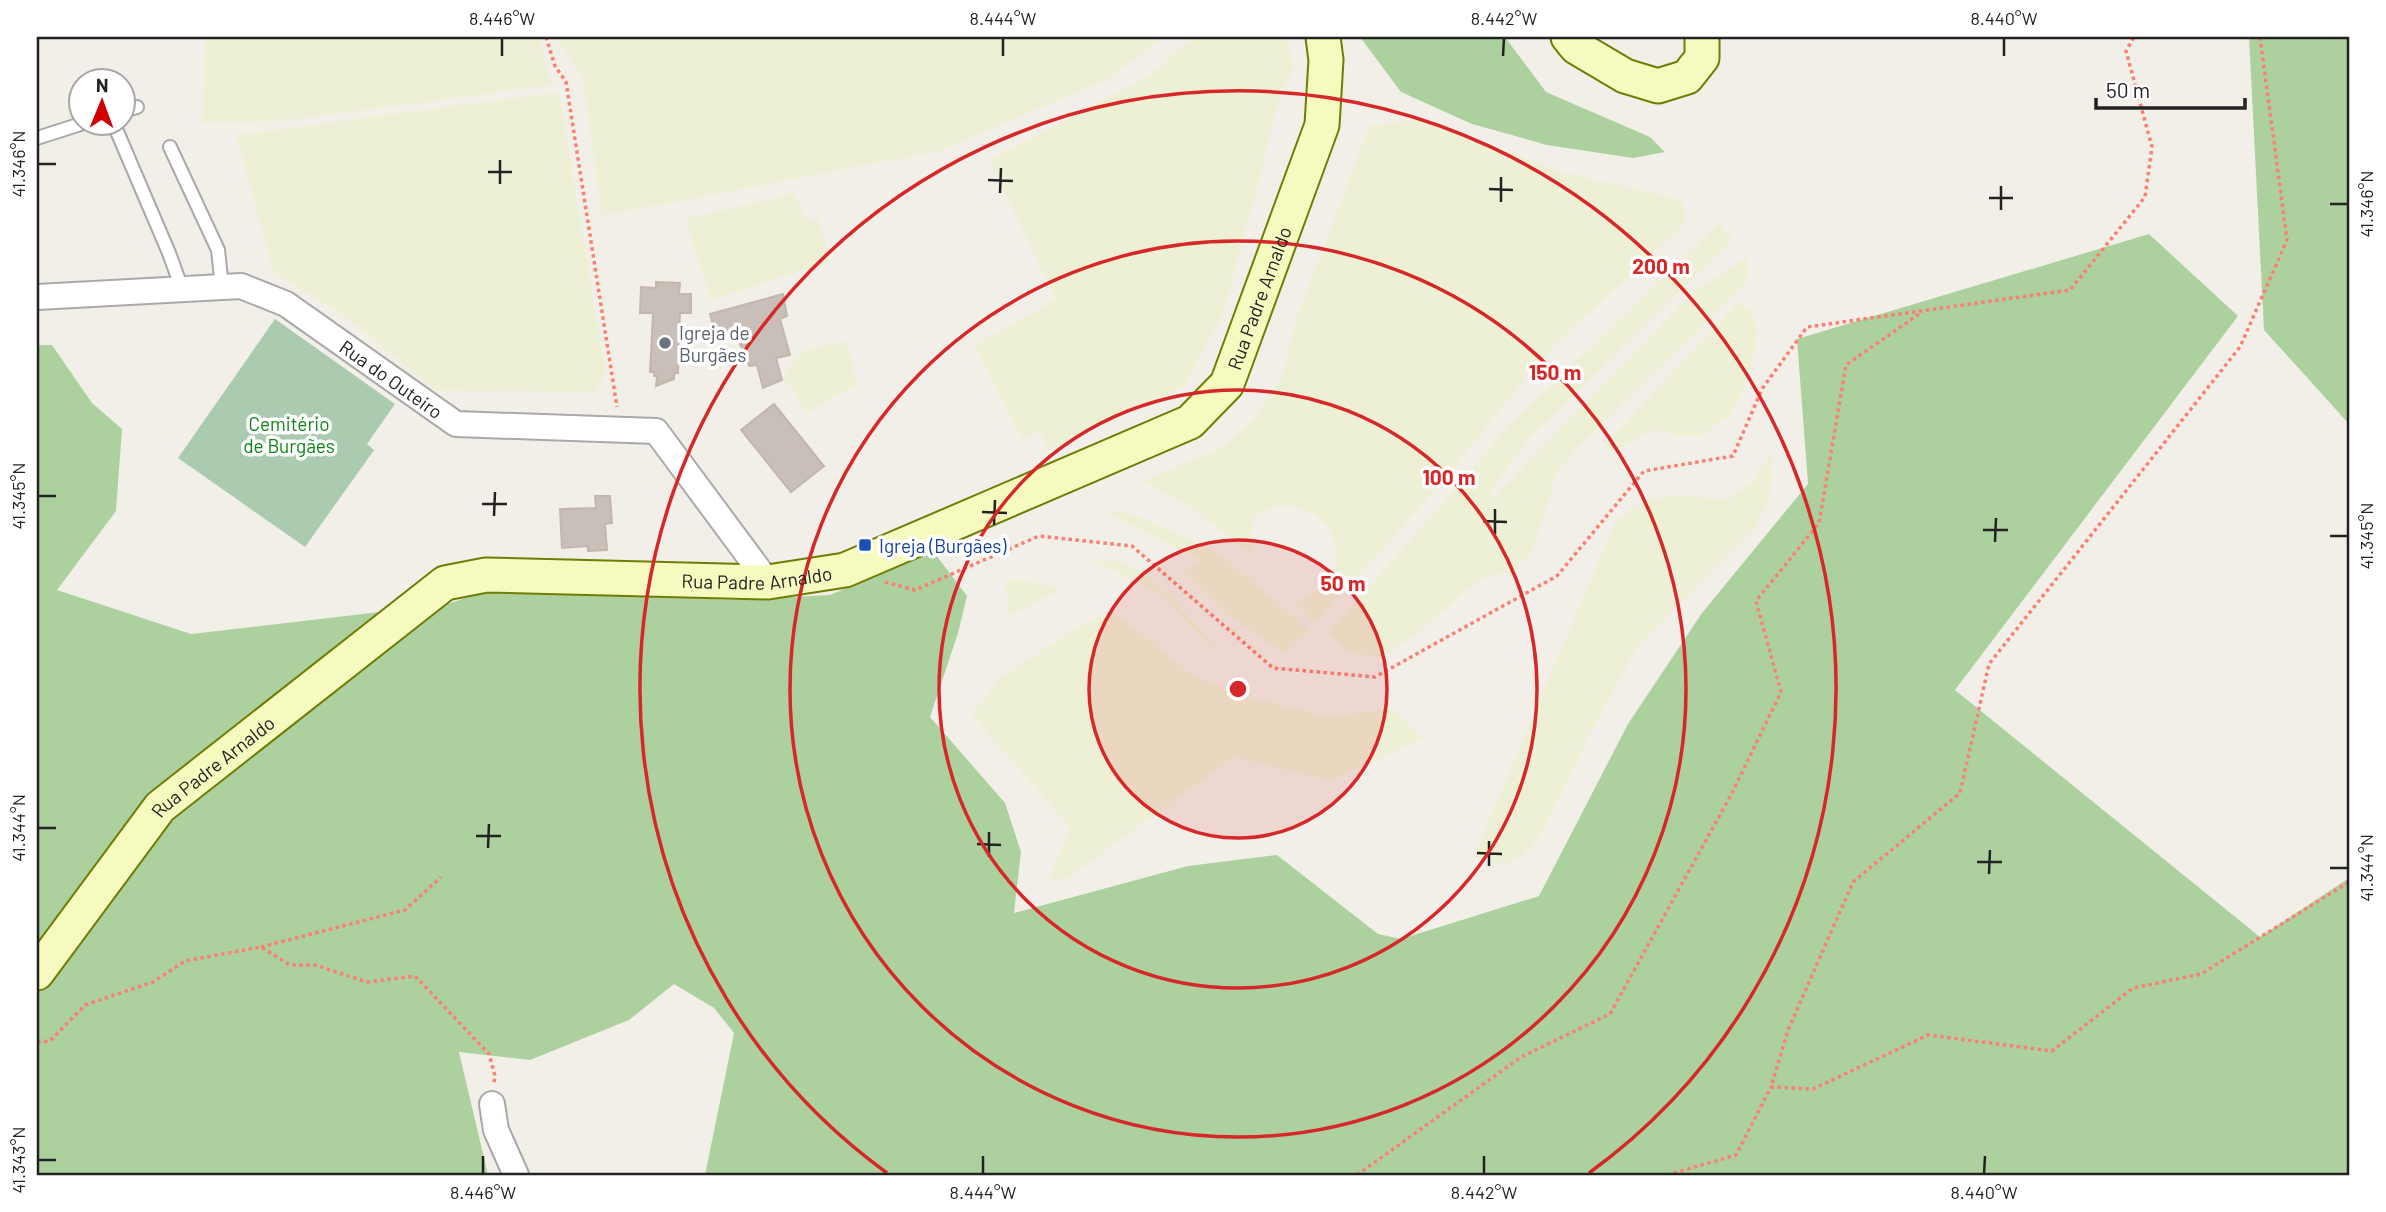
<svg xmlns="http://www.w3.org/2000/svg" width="2386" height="1212" viewBox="0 0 2386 1212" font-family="Barlow,sans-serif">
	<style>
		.farmland { fill: #eef0d5 }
		.forest { fill: #add19e }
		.cemetery { fill: #aacbaf }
		.building { fill: #c7bfb8; stroke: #c4b6ab; stroke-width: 2 }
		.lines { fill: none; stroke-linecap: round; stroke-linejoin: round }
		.lane-casing { stroke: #a9a9a9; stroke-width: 16 }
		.street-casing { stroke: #a9a9a9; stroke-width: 28 }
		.secondary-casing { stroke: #707d05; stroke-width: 37 }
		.path { stroke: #fa8072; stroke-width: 3.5; stroke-dasharray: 3.5 3.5; stroke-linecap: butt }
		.lane { stroke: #fff; stroke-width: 12 }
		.street { stroke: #fff; stroke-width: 24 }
		.secondary { stroke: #f7fabf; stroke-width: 33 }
		.ticks { fill: none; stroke: #222; stroke-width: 2.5 }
		.ring { fill: none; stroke: #d62828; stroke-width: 3.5 }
		.worship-dot { fill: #6b7280; stroke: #fff; stroke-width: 2.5 }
		.transit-dot { fill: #1a4fb4; stroke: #fff; stroke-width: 2.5 }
		.labels { text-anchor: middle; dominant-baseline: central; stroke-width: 7; stroke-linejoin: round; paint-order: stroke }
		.street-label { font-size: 19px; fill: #222; stroke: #fff }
		.worship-label { font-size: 19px; fill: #5b616d; stroke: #fff; text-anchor: start }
		.park-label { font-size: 19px; fill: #0c8416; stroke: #fff }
		.transit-label { font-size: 19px; fill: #164399; stroke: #fff; text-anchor: start }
		.centre { fill: #d62828; stroke: #fff; stroke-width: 3.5 }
		.ring-label { font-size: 21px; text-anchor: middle; font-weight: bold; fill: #d62828; stroke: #fff; stroke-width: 7; stroke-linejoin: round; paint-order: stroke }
		.neatline { fill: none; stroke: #222; stroke-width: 2.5 }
		.ticks-label { font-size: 18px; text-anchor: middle; fill: #222 }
	</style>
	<rect width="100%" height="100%" fill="#f2efe9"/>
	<!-- farmland -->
	<path class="farmland" d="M 206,37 L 539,37 L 551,85 L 284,121 L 202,123 Z
		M 556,37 L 1164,37 L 1107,79 L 939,151 L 602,216 L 583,78 Z
		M 1194,37 L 1286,37 L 1294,68 L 1278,101 L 1258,185 L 1222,317 L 1183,387 L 1048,451 L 1040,431 L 1022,439 L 975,345 L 1056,299 L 989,160 L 1146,78 Z
		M 559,92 L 605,369 L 602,382 L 594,392 L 436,390 L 345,316 L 274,273 L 236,135 Z
		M 1423,119 L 1562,172 L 1681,200 L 1686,211 L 1684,224 L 1542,358 L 1435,491 L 1314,624 L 1295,602 L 1305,598 L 1334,575 L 1336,549 L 1330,529 L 1313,513 L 1293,506 L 1274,506 L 1254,516 L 1250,553 L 1184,503 L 1142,481 L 1224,447 L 1255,417 L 1283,374 L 1296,319 L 1370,125 Z
		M 794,193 L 805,220 L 819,219 L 829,262 L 711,300 L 685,219 Z
		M 1719,224 L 1733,239 L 1526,442 L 1493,489 L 1488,503 L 1691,294 L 1747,257 L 1747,282 L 1573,452 L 1557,473 L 1531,555 L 1510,573 L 1491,575 L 1467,589 L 1445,610 L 1403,644 L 1379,658 L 1348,651 L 1329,632 L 1463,480 L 1506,428 Z
		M 1739,301 L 1752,312 L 1757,328 L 1755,351 L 1742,392 L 1730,416 L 1702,435 L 1679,436 L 1655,429 L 1616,451 L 1601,449 Z
		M 847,341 L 857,384 L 807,413 L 783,377 L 801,352 Z
		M 1774,450 L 1769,501 L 1755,527 L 1638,646 L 1591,731 L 1541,834 L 1524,854 L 1508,863 L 1493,863 L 1474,856 L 1616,520 L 1640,502 L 1676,495 L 1729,500 L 1753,480 Z
		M 1123,510 L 1216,551 L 1310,631 L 1284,653 L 1229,616 L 1182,571 L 1201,560 L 1109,514 Z
		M 1090,561 L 1119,561 L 1141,571 L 1171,597 L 1222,651 L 1192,628 L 1165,598 L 1134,580 Z
		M 1017,579 L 1062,589 L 1009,616 L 1005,583 Z
		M 1114,612 L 1187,671 L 1241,695 L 1327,717 L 1393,709 L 1423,739 L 1330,781 L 1233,757 L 1067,879 L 1049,878 L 1070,827 L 972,715 L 1000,678 L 1083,624 Z"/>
	<!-- forest -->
	<path class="forest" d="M 1360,37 L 1505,37 L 1546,92 L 1650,137 L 1665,152 L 1633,158 L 1547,145 L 1472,124 L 1401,92 Z
		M 2249,37 L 2349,37 L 2349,424 L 2264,330 Z
		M 2149,234 L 2238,316 L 1955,690 L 2260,937 L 2349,878 L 2349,1175 L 705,1175 L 734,1033 L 714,1008 L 674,984 L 629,1020 L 530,1060 L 459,1052 L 488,1175 L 37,1175 L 37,345 L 52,345 L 92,403 L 122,429 L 116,511 L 57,590 L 191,634 L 448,604 L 488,590 L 736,600 L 830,595 L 933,551 L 967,596 L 958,633 L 930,717 L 1005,803 L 1021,852 L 1014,913 L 1188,866 L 1277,855 L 1378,934 L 1401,939 L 1539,896 L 1628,724 L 1702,613 L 1808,484 L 1797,339 Z"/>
	<!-- cemetery -->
	<path class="cemetery" d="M 275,319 L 395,404 L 367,444 L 374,450 L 305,547 L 178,458 Z"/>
	<!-- building -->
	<path class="building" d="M 656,282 L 680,283 L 679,294 L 691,294 L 691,313 L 680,313 L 678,373 L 674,373 L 674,379 L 656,386 L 657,376 L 654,376 L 654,372 L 650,372 L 653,313 L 640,313 L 641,287 L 656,288 Z
		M 783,294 L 787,316 L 780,319 L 790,355 L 776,358 L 782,380 L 763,388 L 757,365 L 749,366 L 736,334 L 717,340 L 710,314 Z
		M 774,404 L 824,466 L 791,492 L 741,430 Z
		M 595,496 L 610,496 L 612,523 L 605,524 L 607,550 L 588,551 L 588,546 L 562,548 L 560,509 L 596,508 Z"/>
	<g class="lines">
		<!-- lane casing -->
		<g class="lane-casing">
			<path id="lane" d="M 122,111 L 137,107
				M 113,122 L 169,253 L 182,289
				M 37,138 L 87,122
				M 170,147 L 218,250 L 222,287"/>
		</g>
		<!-- street casing -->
		<g class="street-casing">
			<g id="street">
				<path id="s1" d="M 37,297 L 241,286 L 286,304 L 456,424 L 656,431 L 768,582"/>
				<path d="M 492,1104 L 496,1130 L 516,1175"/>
			</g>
		</g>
		<!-- secondary casing -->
		<g class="secondary-casing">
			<g id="secondary">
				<path d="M 1568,37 L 1576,47 L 1625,76 L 1658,86 L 1687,77 L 1702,58 L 1702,37"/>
				<path id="s2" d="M 37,973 L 160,807 L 445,583 L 486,575 L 768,582 L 845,570 L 1190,422 L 1227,384 L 1322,125 L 1326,60 L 1323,37"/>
			</g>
		</g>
		<!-- path -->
		<path class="path" d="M 546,37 L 555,66 L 566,82 L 617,407
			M 2260,37 L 2287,240 L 2240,347 L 1989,664 L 1960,793 L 1853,882 L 1788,1030 L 1771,1087 L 1813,1089 L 1928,1035 L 2052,1051 L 2133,988 L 2201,974 L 2349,882
			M 885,582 L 915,590 L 1039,536 L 1132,546 L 1273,668 L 1375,677 L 1557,576 L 1644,471 L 1733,456 L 1762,389 L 1807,327 L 2070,290 L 2145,197 L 2152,147 L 2126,51 L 2134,37
			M 261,947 L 405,910 L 441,877
			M 37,1042 L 50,1041 L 85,1005 L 153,982 L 185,961 L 261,947 L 290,965 L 315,965 L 367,982 L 415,976 L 489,1054 L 495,1076 L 494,1083
			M 1357,1175 L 1521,1057 L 1610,1014 L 1732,793 L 1781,692 L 1756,601 L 1819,523 L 1846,365 L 1922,312
			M 1667,1175 L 1736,1155 L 1771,1087"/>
		<!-- lane -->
		<use href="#lane" class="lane"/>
		<!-- street -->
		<use href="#street" class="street"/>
		<!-- secondary -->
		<use href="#secondary" class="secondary"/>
	</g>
	<!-- ticks -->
	<path class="ticks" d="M 502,56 L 502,38M 1003,56 L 1003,38M 1503,56 L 1504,38M 2004,56 L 2004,38M 38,164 L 56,164M 488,172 L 512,172M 988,180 L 1013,181M 500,184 L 500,160M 1489,189 L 1513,190M 1000,193 L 1001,168M 1989,198 L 2013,198M 1501,202 L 1501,177M 2330,204 L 2348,204M 2001,210 L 2001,186M 38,496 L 56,496M 482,504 L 507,504M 982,512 L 1007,513M 494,516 L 495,492M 1483,521 L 1507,522M 994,525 L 995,500M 1983,530 L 2008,530M 1495,534 L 1495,509M 2330,536 L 2348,536M 1995,542 L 1996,518M 38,828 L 56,828M 476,836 L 501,836M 977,844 L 1001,845M 488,848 L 489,824M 1477,853 L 1502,854M 989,857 L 989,832M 1977,862 L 2002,862M 1489,866 L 1489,841M 2330,868 L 2348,868M 1989,874 L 1990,850M 38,1160 L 56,1160M 483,1174 L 483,1156M 983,1174 L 983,1156M 1484,1174 L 1484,1156M 1984,1174 L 1985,1156"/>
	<!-- distance rings -->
	<circle cx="1238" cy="689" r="149" fill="#d62828" fill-opacity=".12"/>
	<g class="ring">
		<circle cx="1238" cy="689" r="149"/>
		<circle cx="1238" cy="689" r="299"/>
		<circle cx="1238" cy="689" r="448"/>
		<path d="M887 1173A598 598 0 1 1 1589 1173"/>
	</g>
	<!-- markers -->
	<circle class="worship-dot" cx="665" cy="343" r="7"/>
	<rect class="transit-dot" x="858" y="538" width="14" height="14" rx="3.5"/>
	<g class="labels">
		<!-- street labels -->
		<g class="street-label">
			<text stroke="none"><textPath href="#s2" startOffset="1491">Rua Padre Arnaldo</textPath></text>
			<text stroke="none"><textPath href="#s1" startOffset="382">Rua do Outeiro</textPath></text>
			<text stroke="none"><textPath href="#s2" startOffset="882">Rua Padre Arnaldo</textPath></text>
			<text stroke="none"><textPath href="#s2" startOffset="273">Rua Padre Arnaldo</textPath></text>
		</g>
		<!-- worship labels -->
		<g class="worship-label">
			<text x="679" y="332">Igreja de<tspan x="679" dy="22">Burgães</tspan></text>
		</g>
		<!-- park labels -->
		<g class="park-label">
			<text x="289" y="423">Cemitério<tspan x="289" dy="22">de Burgães</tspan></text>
		</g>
		<!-- transit labels -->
		<g class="transit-label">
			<text x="879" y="545">Igreja (Burgães)</text>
		</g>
	</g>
	<circle cx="1238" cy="689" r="10" class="centre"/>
	<g class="ring-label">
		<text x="1661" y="274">200 m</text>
		<text x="1555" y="380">150 m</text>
		<text x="1449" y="485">100 m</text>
		<text x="1343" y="591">50 m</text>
	</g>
	<!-- border -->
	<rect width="2386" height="1212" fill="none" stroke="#ffffff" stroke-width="77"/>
	<!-- north arrow -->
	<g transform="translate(102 102) rotate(1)"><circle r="33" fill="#ffffff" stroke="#a7a7a7" stroke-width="2"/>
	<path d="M0-5L12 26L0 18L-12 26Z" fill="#d40000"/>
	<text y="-10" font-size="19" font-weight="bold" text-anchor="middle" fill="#222222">N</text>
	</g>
	<!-- scale -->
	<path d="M2096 98v10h149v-10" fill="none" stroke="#222222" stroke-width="3.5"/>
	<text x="2106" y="98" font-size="21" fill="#222222" stroke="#ffffff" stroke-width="5" paint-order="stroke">50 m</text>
	<rect x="38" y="38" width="2310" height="1136" class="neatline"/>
	<g class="ticks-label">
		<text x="502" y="25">8.446°W</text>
		<text x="1003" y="25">8.444°W</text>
		<text x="1504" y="25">8.442°W</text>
		<text x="2004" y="25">8.440°W</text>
		<text transform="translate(19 164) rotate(-90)" y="6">41.346°N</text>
		<text transform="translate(2367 204) rotate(-90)" y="6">41.346°N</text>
		<text transform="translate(19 496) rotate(-90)" y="6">41.345°N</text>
		<text transform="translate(2367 536) rotate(-90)" y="6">41.345°N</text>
		<text transform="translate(19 828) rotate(-90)" y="6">41.344°N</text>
		<text transform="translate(2367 868) rotate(-90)" y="6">41.344°N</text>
		<text transform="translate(19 1160) rotate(-90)" y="6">41.343°N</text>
		<text x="483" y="1199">8.446°W</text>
		<text x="983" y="1199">8.444°W</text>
		<text x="1484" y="1199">8.442°W</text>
		<text x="1984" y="1199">8.440°W</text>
	</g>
</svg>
